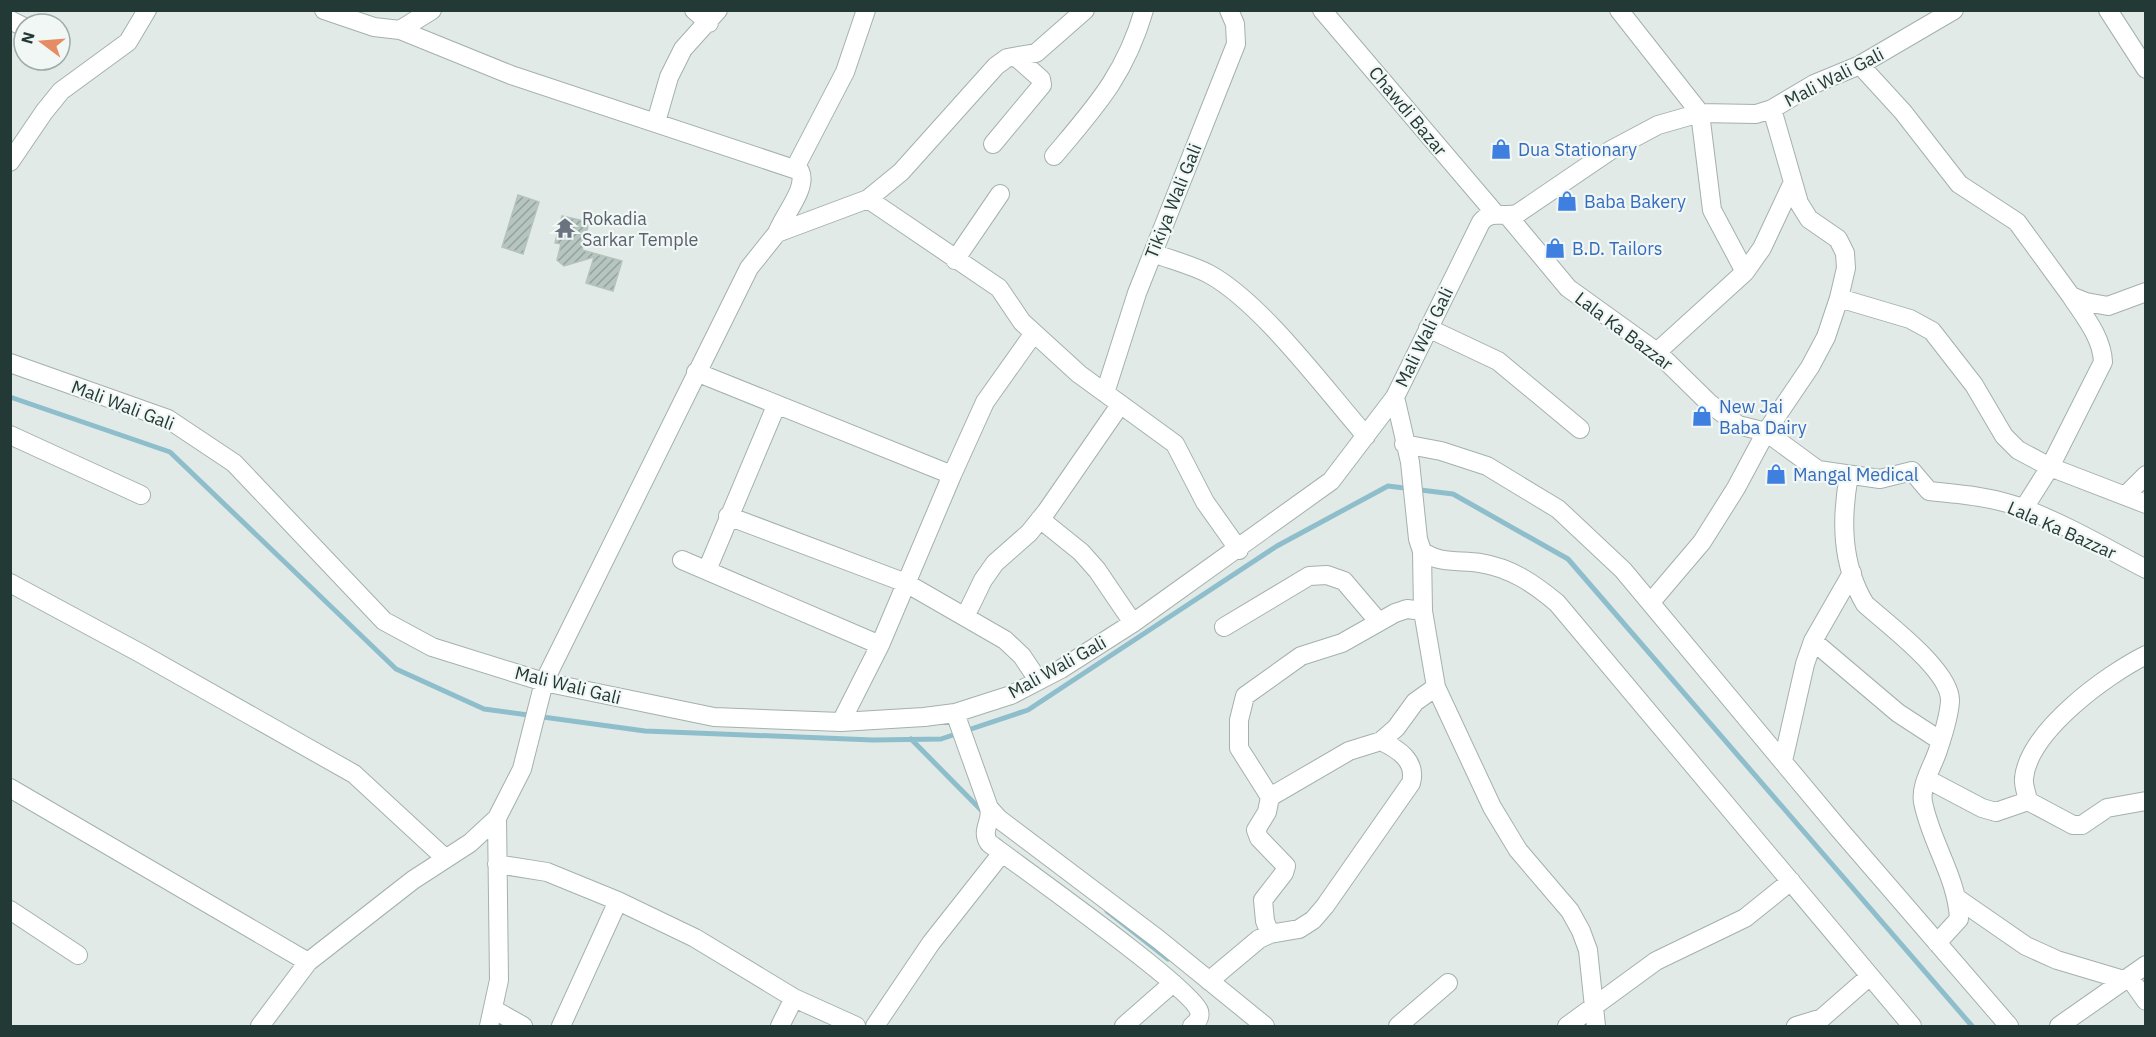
<svg xmlns="http://www.w3.org/2000/svg" width="2156" height="1037" viewBox="0 0 2156 1037" font-family="'IBM Plex Sans',sans-serif">
	<style>
		.lines { fill: none; stroke-linecap: round; stroke-linejoin: round }
		.stream { stroke: #8ebecb; stroke-width: 5 }
		.building { fill: url(#building-hatch); stroke: #b4c3be; stroke-width: 1.5 }
		.minor-casing { stroke: #a4b1ae; stroke-width: 20 }
		.minor { stroke: #fff; stroke-width: 18 }
		.labels { text-anchor: middle; dominant-baseline: central; stroke-width: 4.5; stroke-linejoin: round; paint-order: stroke }
		.street-label { font-size: 18px; fill: #233935; stroke: #f1f7f5 }
		.shop-label { font-size: 18px; fill: #366cbe; stroke: #f1f7f5; text-anchor: start }
		.worship-label { font-size: 18px; fill: #5b616d; stroke: #f1f7f5; text-anchor: start }
	</style>
	<defs>
		<pattern id="building-hatch" width="6" height="6" patternUnits="userSpaceOnUse" patternTransform="scale(1.5)"><rect width="6" height="6" fill="#b7c5c0"/><path d="M-1 1l2-2M0 6l6-6M5 7l2-2" fill="none" stroke="#94a19d"/></pattern>
	</defs>
	<rect width="100%" height="100%" fill="#e1eae7"/>
	<g class="lines">
		<!-- stream -->
		<path class="stream" d="M 10,397 L 170,452 L 396,669 L 484,709 L 645,731 L 873,740 L 941,739 L 1028,710 L 1277,546 L 1388,486 L 1453,494 L 1568,559 L 1972,1026
			M 911,739 L 985,814
			M 1107,911 L 1168,959"/>
	</g>
	<!-- building -->
	<path class="building" d="M 518,195 L 539,202 L 523,254 L 502,247 Z
		M 562,216 L 589,222 L 582,250 L 622,261 L 613,291 L 586,283 L 594,257 L 564,266 L 557,260 L 561,244 L 555,243 Z"/>
	<g class="lines">
		<!-- minor casing -->
		<g class="minor-casing">
			<path id="minor" d="M 324,10 L 374,27 L 400,30 L 432,10
				M 694,10 L 709,23
				M 1322,10 L 1494,212
				M 1619,10 L 1700,113 L 1712,210 L 1745,272
				M 2108,10 L 2146,69
				M 10,20 L 24,27
				M 400,30 L 511,75 L 800,171 C 808,188 784,214 777,233
				M 1860,65 L 1903,112 L 1959,184 L 2017,222 L 2071,296 L 2086,302 L 2108,306 L 2146,292
				M 656,122 L 669,77 L 683,49 L 718,10
				M 993,144 L 1042,85 L 1041,79 L 1016,57
				M 1054,156 C 1096,106 1125,75 1144,10
				M 10,162 L 44,112 L 61,91 L 128,42 L 147,10
				M 795,168 L 845,72 L 866,10
				M 868,199 L 999,288 L 1022,322 L 1079,374 L 1175,444 L 1205,502 L 1239,550
				M 1508,216 L 1568,288 L 1657,352 L 1709,403 L 1738,425 L 1766,432 L 1818,470 L 1880,479 L 1912,471 L 1929,491 C 1961,494 1995,497 2025,509 C 2067,525 2106,548 2146,569
				M 1153,253 C 1171,260 1192,265 1209,274 C 1262,303 1325,389 1366,436
				M 955,260 L 1000,194
				M 1839,298 L 1910,319 L 1932,331 L 1974,385 L 2004,436 L 2018,450 L 2050,467 L 2146,504
				M 1428,328 L 1498,361 L 1580,429
				M 1657,352 L 1745,272 L 1762,248 L 1793,182
				M 10,363 L 168,419 L 234,463 L 384,621 L 432,647 L 544,682 L 714,717 L 841,722 L 924,717 L 955,713 L 1011,695 L 1061,669 L 1133,623 L 1331,481 L 1395,397 L 1481,222 C 1492,209 1502,218 1517,214 L 1611,150 L 1658,125 L 1700,113 L 1756,114 L 1772,109 L 1814,84 L 1860,65 L 1954,10
				M 696,372 L 952,475 L 880,645 L 841,722
				M 1105,393 L 1137,293 L 1236,44 L 1235,24 L 1229,10
				M 1395,397 L 1410,462 L 1418,539 L 1422,551 C 1439,564 1459,560 1480,563 C 1511,568 1533,583 1557,603 L 1912,1026
				M 10,435 L 141,495
				M 1404,444 L 1441,451 L 1487,466 L 1558,509 L 1623,570 L 1839,829 L 2009,1026
				M 952,475 L 985,402 L 1034,333
				M 1849,475 C 1841,519 1841,564 1865,604 C 1887,624 1951,671 1950,701 C 1949,718 1943,735 1938,750 C 1933,766 1920,785 1923,802 C 1931,843 1957,877 1959,919 L 1937,943
				M 2125,496 L 2146,475
				M 2024,508 L 2050,467 L 2103,362 C 2102,337 2084,316 2071,296
				M 728,516 L 906,583 L 1005,640 L 1022,656 L 1038,680
				M 1040,519 L 1081,552 L 1097,570 L 1133,623
				M 1422,551 L 1423,611 L 1436,687 L 1492,807 L 1518,850 L 1570,911 L 1581,931 L 1588,950 L 1596,1026
				M 682,560 L 880,645
				M 707,570 L 776,406
				M 10,583 L 140,653 L 354,774 L 445,858
				M 1651,602 L 1702,542 L 1736,488 L 1766,432 L 1810,367 L 1826,337 L 1839,298 L 1846,268 L 1845,253 L 1838,239 L 1809,219 L 1799,203 L 1772,109
				M 965,617 L 983,580 L 995,563 L 1029,533 L 1046,512 L 1120,405
				M 1224,627 L 1309,576 L 1327,575 L 1344,581 L 1378,621
				M 1813,641 L 1898,713 L 1941,741
				M 955,713 L 989,808 C 993,821 980,830 989,843 C 1019,866 1192,988 1199,1011 C 1201,1018 1197,1022 1192,1026
				M 1783,761 L 1805,664 L 1813,641 L 1852,573
				M 1927,779 L 1982,808 L 1996,812 L 2028,801 L 2073,825 L 2082,825 L 2107,808 L 2146,801
				M 10,788 L 308,962
				M 1270,797 L 1349,751 L 1381,741 L 1396,728 L 1415,702 L 1436,687
				M 2028,801 C 2027,794 2023,785 2024,778 C 2029,731 2106,675 2146,655
				M 989,808 L 999,819 L 1158,939 L 1265,1026
				M 497,864 L 547,872 L 618,901 L 695,938 L 794,998 L 856,1026
				M 1958,899 L 2026,946 L 2057,960 L 2124,980
				M 10,910 L 78,955
				M 1270,934 L 1265,921 L 1263,900 L 1284,873 L 1286,866 L 1259,838 L 1256,830 L 1267,812 L 1270,797 L 1239,748 L 1239,720 L 1245,696 L 1301,656 L 1342,643 L 1395,613 L 1407,609 L 1423,611
				M 2129,977 L 2146,1001
				M 1209,981 L 1259,939 L 1270,934 L 1299,929 L 1313,920 L 1325,906 L 1411,783 C 1417,761 1398,749 1381,741
				M 493,1009 L 523,1026
				M 260,1026 L 308,962 L 413,880 L 470,843 L 497,818 L 522,769 L 544,682 L 749,268 L 777,233 L 868,199 L 901,172 L 996,66 L 1007,58 L 1036,53 L 1085,10
				M 489,1026 L 499,980 L 497,818
				M 561,1026 L 618,901
				M 780,1026 L 794,998
				M 875,1026 L 931,943 L 1002,853
				M 1124,1026 L 1173,983
				M 1398,1026 L 1448,983
				M 1567,1026 L 1656,961 L 1745,918 L 1791,881
				M 1796,1026 L 1822,1018 L 1870,976
				M 2059,1026 L 2146,965"/>
		</g>
		<!-- minor -->
		<use href="#minor" class="minor"/>
	</g>
	<!-- icons -->
	<defs>
		<g id="shop-bare" transform="scale(1.62)"><path d="M-5-2.5h2.3a2.7 3.5 0 0 1 5.4 0H5L5.5 6h-11ZM-1.5-2.5h3a1.5 2.3 0 0 0-3 0Z" fill="#3f7fe0" stroke="#f1f7f5" stroke-width="2.5" paint-order="stroke"/></g>
		<g id="temple-bare" transform="scale(1.62)"><path d="M0-6L5-2H3V0L6.5 2.5H4V6H1.5V3h-3V6H-4V2.5H-6.5L-3 0V-2H-5Z" fill="#6b7280" stroke="#f1f7f5" stroke-width="2.5" paint-order="stroke"/></g>
	</defs>
	<g fill-rule="evenodd">
		<use href="#shop-bare" x="1501" y="149"/>
		<use href="#shop-bare" x="1567" y="201"/>
		<use href="#temple-bare" x="565" y="228"/>
		<use href="#shop-bare" x="1555" y="248"/>
		<use href="#shop-bare" x="1702" y="416"/>
		<use href="#shop-bare" x="1776" y="474"/>
	</g>
	<g class="labels">
		<!-- street labels -->
		<g class="street-label">
			<text transform="translate(1834 77) rotate(-27)">Mali Wali Gali</text>
			<text transform="translate(1408 111) rotate(50)">Chawdi Bazar</text>
			<text transform="translate(1173 201) rotate(-68)">Tikiya Wali Gali</text>
			<text transform="translate(1624 331) rotate(37)">Lala Ka Bazzar</text>
			<text transform="translate(1424 337) rotate(-64)">Mali Wali Gali</text>
			<text transform="translate(123 405) rotate(21)">Mali Wali Gali</text>
			<text transform="translate(2062 530) rotate(24)">Lala Ka Bazzar</text>
			<text transform="translate(1057 667) rotate(-29)">Mali Wali Gali</text>
			<text transform="translate(568 685) rotate(14)">Mali Wali Gali</text>
		</g>
		<!-- shop labels -->
		<g class="shop-label">
			<text x="1518" y="149">Dua Stationary</text>
			<text x="1584" y="201">Baba Bakery</text>
			<text x="1572" y="248">B.D. Tailors</text>
			<text x="1719" y="406">New Jai<tspan x="1719" dy="21">Baba Dairy</tspan></text>
			<text x="1793" y="474">Mangal Medical</text>
		</g>
		<!-- worship labels -->
		<g class="worship-label">
			<text x="582" y="218">Rokadia<tspan x="582" dy="21">Sarkar Temple</tspan></text>
		</g>
	</g>
	<!-- border -->
	<rect width="2156" height="1037" fill="none" stroke="#233935" stroke-width="24"/>
	<!-- north arrow -->
	<g transform="translate(42 42) rotate(286)"><circle r="28" fill="#f1f7f5" stroke="#9faba8" stroke-width="1.5"/>
	<path d="M0-4.5L10 22L0 15L-10 22Z" fill="#e58c64"/>
	<text y="-9" font-size="16" font-weight="bold" text-anchor="middle" fill="#233935">N</text>
	</g>
</svg>
